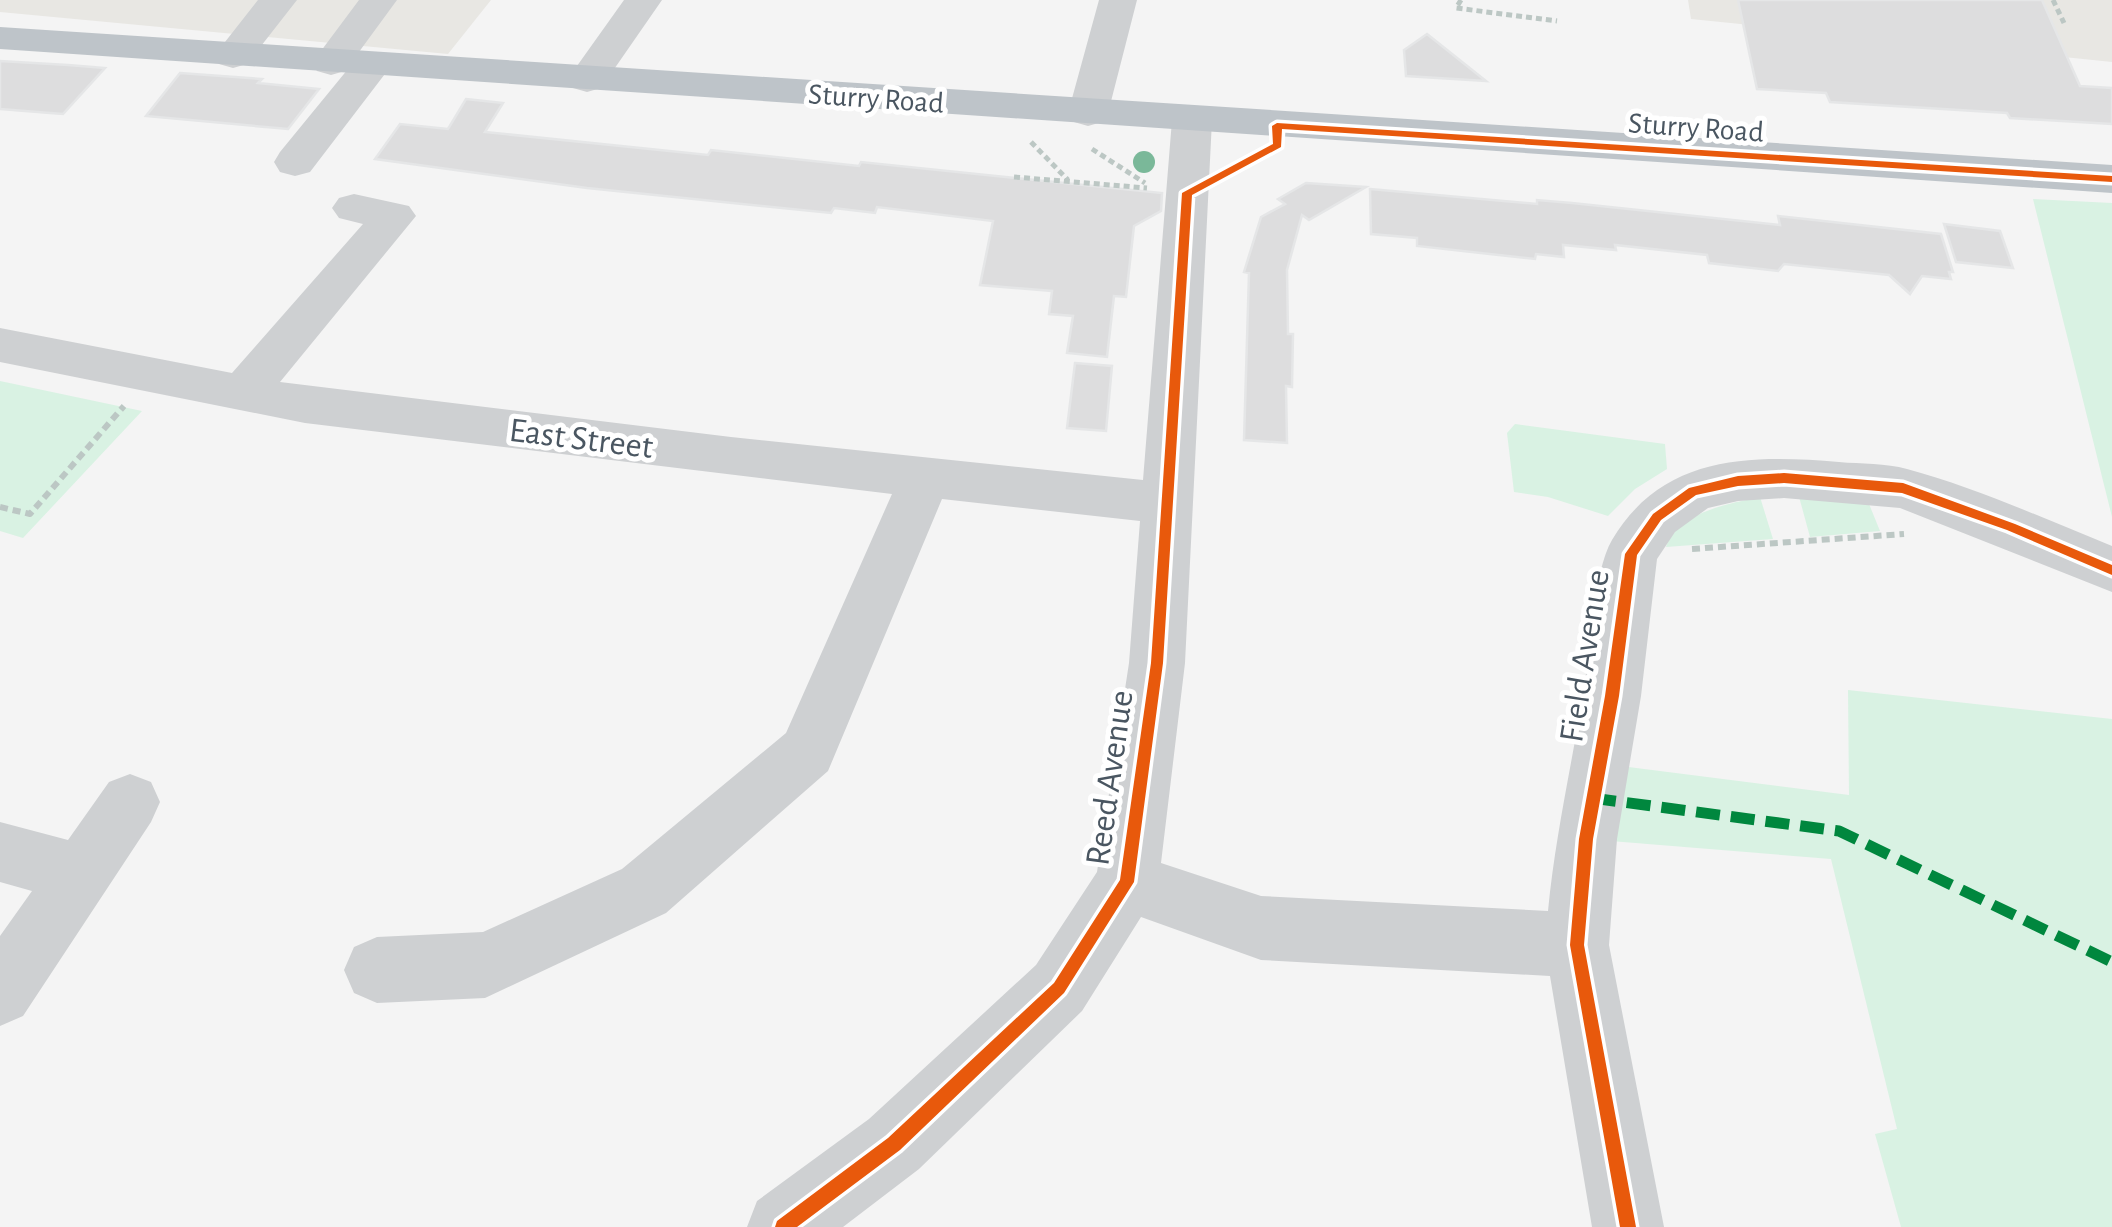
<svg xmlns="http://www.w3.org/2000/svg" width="2112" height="1227" viewBox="0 0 2112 1227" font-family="'Alegreya Sans',sans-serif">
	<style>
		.commercial { fill: #e8e7e3 }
		.green { fill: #d9f2e3 }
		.building { fill: #ddddde; stroke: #e5e6e7; stroke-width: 2.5 }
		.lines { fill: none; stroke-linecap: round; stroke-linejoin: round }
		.path-far1 { stroke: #bcc7c4; stroke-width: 5; stroke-dasharray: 6 4; stroke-linecap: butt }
		.path { stroke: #bcc7c4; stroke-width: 6; stroke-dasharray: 8 5; stroke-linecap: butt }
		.minor { fill: #ced0d2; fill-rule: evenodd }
		.highway { fill: #bec4c9; fill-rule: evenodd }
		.quiet { stroke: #00873e; stroke-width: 11; stroke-dasharray: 24 11; stroke-linecap: butt }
		.cycleway-casing { stroke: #fff; stroke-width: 7 }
		.cycleway { fill: #e8590c; fill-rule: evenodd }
		.tree { fill: #7ab899 }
		.labels { text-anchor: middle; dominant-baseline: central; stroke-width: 10; stroke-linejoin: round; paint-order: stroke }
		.far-street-label { font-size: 30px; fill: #4a5661; stroke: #fff }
		.street-label { font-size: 35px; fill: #4a5661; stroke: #fff }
	</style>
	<rect width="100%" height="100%" fill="#f4f4f4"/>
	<!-- commercial -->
	<path class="commercial" d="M 0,0 L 491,0 L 448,54 L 0,12 Z
		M 1688,0 L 2112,0 L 2112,62 L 1691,19 Z"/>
	<!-- green -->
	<path class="green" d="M 2033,199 L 2112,203 L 2112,517 Z
		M 0,381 L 142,411 L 23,538 L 0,531 Z
		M 1515,424 L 1665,444 L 1667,469 L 1635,489 L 1608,516 L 1548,497 L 1514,492 L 1507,433 Z
		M 1798,493 L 1867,499 L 1880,531 L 1810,537 Z
		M 1760,497 L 1773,539 L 1666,547 C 1678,512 1728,504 1760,497 Z
		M 1848,690 L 2112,719 L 2112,1227 L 1901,1227 L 1875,1134 L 1897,1129 L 1831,859 L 1586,839 L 1597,763 L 1849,795 Z"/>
	<!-- building -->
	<path class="building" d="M 1738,0 L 2042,0 L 2080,86 L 2112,88 L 2112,124 L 2010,118 L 2007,113 L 1830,102 L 1826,93 L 1757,89 Z
		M 1427,34 L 1486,81 L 1406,76 L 1404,50 Z
		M 0,61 L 68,65 L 105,68 L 63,114 L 50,113 L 0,109 Z
		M 180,73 L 262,79 L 258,83 L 319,89 L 288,129 L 146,116 Z
		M 466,99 L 503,103 L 485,132 L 708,155 L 711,150 L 859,166 L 861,162 L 1162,193 L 1161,211 L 1134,226 L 1126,297 L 1114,296 L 1107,357 L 1067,353 L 1073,316 L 1049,314 L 1052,291 L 980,285 L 993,221 L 877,207 L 875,213 L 834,208 L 831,213 L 587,188 L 375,159 L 400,124 L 448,129 Z
		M 1306,183 L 1366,187 L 1309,220 L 1302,215 L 1287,270 L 1288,334 L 1293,334 L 1292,387 L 1286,386 L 1287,443 L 1244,440 L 1249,273 L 1244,272 L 1261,217 L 1285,204 L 1278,199 Z
		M 1370,189 L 1537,204 L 1537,200 L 1572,203 L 1780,225 L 1778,216 L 1941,234 L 1953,272 L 1949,272 L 1951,279 L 1922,276 L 1910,294 L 1889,275 L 1784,264 L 1778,271 L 1709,263 L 1707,255 L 1615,245 L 1616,250 L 1563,245 L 1564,257 L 1536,254 L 1535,259 L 1417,246 L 1417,238 L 1371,234 Z
		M 1944,224 L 2000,231 L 2013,268 L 1956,262 Z
		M 1075,363 L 1112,366 L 1106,431 L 1067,428 Z"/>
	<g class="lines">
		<!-- path-far1 -->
		<path class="path-far1" d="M 1461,0 L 1456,8 L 1557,21
			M 2053,0 L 2064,23
			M 1031,142 L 1068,180
			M 1092,149 L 1145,183
			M 1014,177 L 1147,188"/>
		<!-- path -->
		<path class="path" d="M 0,507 L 30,514 L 124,406
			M 1692,549 L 1904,534"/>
		<!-- minor -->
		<path class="minor" d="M 258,0 L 297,0 L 247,64 L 233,68 L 219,64 L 214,56 Z
			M 359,0 L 397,0 L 345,71 L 331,75 L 317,71 L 312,63 Z
			M 624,0 L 662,0 L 601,88 L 587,92 L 573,88 L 567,80 Z
			M 1099,0 L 1137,0 L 1108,113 L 1102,122 L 1088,126 L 1074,122 L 1068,113 Z
			M 371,54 L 385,58 L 391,66 L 310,172 L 295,176 L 280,172 L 274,162 L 280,152 L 357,58 Z
			M 1192,107 L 1206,111 L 1212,120 L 1185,663 L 1161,863 L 1261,896 L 1548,911 C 1555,838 1571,768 1583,695 C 1590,655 1593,572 1612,540 C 1663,454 1751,455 1839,462 C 1861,464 1886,463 1907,469 C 1977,488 2045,519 2112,546 L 2112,592 L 1900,508 L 1784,498 L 1738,501 L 1708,508 L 1675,532 L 1657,559 L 1641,696 L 1617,839 L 1609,945 L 1664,1227 L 1592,1227 L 1550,976 L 1261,960 L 1141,917 L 1082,1011 L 919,1169 L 843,1227 L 747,1227 L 757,1201 L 869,1119 L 1036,965 L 1097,872 L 1129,663 L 1140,521 L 942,499 L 828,771 L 666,913 L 485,998 L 377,1003 L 354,993 L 344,970 L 354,947 L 377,937 L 483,932 L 622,869 L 786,733 L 892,494 L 305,423 L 0,362 L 0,328 L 232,373 L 363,224 L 339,218 L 332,208 L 339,198 L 354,194 L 409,206 L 416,216 L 280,382 L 731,437 L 1143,480 L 1172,120 L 1178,111 Z
			M 130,774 L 151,782 L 160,802 L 151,822 L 23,1016 L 0,1026 L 0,936 L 32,891 L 0,882 L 0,822 L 68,840 L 109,782 Z"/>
		<!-- highway -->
		<path class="highway" d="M 0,27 L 2112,165 L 2112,193 L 0,49 Z"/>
		<!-- quiet -->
		<path class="quiet" d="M 1592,798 L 1839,831 L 2112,962"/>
		<!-- cycleway casing -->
		<g class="cycleway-casing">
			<path id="cycleway" d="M 1277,123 L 2112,176 L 2112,182 L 1282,129 L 1281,147 L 1192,195 L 1163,663 L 1134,882 L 1064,993 L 900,1150 L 797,1227 L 775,1227 L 777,1221 L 888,1138 L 1054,983 L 1120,880 L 1151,663 L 1182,193 L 1273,144 L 1272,126 Z
				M 1784,473 L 1903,483 L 2015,524 L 2112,565 L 2112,575 L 2007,530 L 1902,493 L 1784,483 L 1738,486 L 1696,495 L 1661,520 L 1637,555 L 1619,696 L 1593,839 L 1584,945 L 1636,1227 L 1620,1227 L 1570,945 L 1579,839 L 1605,696 L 1625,554 L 1653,514 L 1689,488 L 1738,476 Z"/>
		</g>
		<!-- cycleway -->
		<use href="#cycleway" class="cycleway"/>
	</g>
	<!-- trees -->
	<circle class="tree" cx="1144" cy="162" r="11"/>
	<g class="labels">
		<!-- far-street labels -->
		<g class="far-street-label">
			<text transform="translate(876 99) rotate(4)">Sturry Road</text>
			<text transform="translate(1696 128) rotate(4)">Sturry Road</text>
		</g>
		<!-- street labels -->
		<g class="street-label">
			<text transform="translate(581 439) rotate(7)">East Street</text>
			<text transform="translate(1585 656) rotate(-81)">Field Avenue</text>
			<text transform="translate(1110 778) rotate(-82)">Reed Avenue</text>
		</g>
	</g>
</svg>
